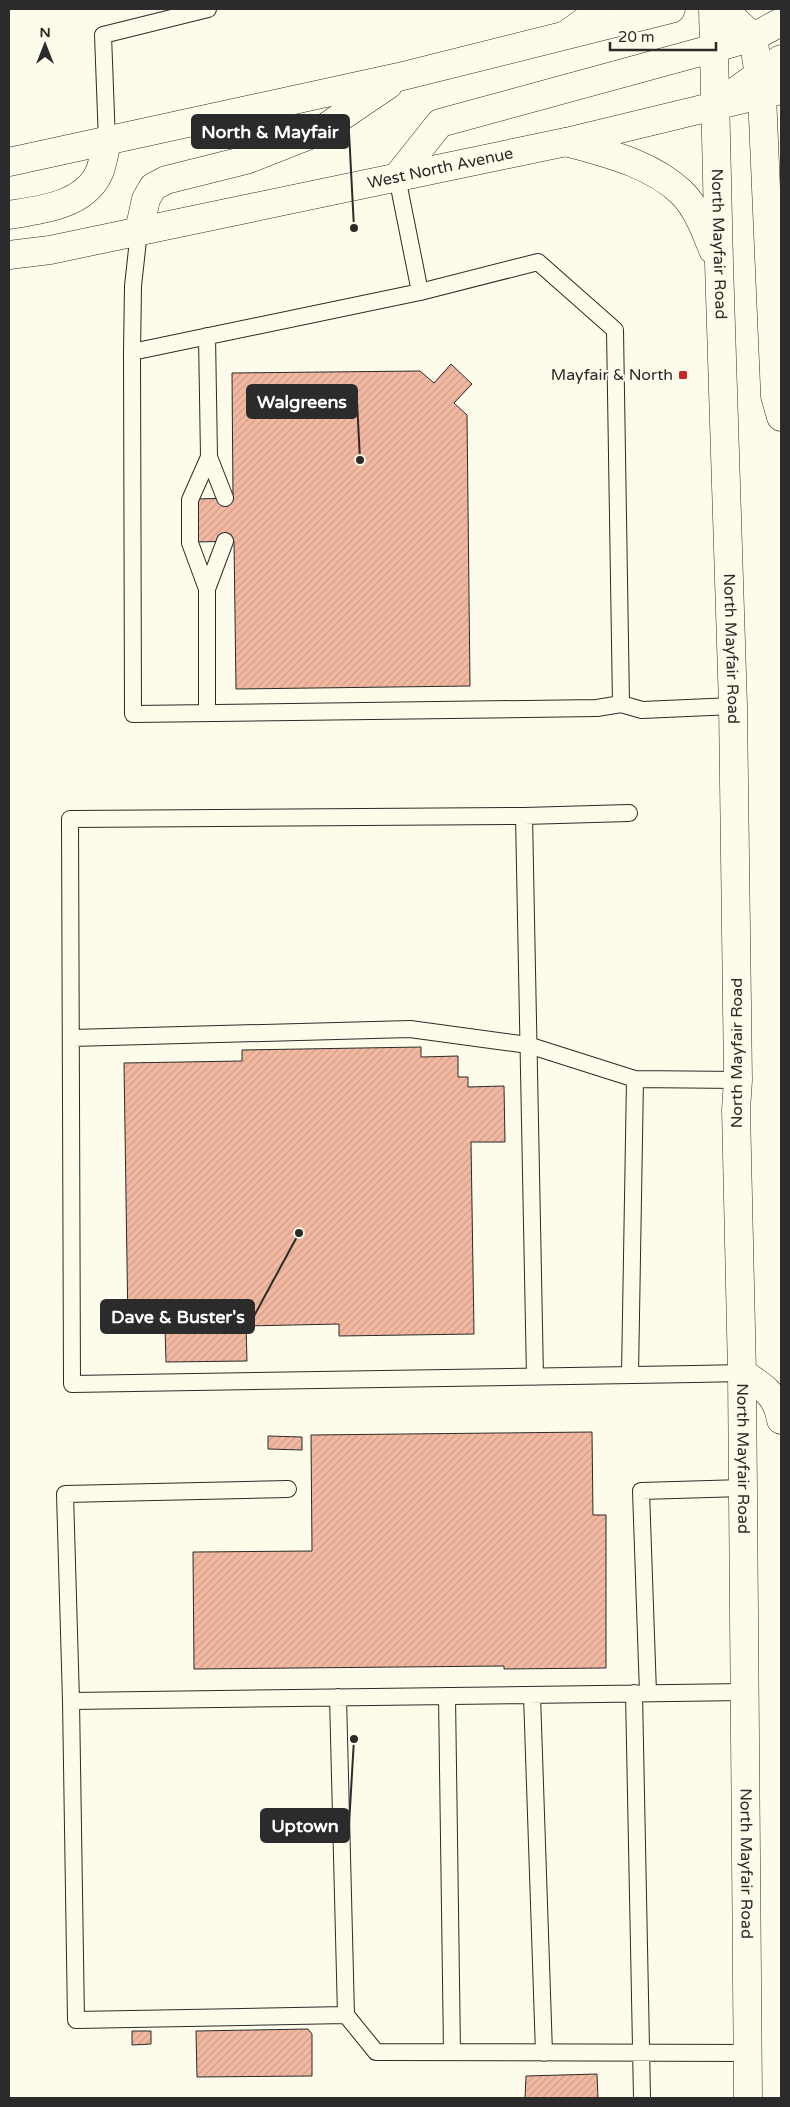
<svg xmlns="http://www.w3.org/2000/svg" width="790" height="2107" viewBox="0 0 790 2107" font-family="'Varela Round',sans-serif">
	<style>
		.building { fill: url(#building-hatch); stroke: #2b2b2b }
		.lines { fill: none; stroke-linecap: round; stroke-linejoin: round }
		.lane-casing { stroke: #2b2b2b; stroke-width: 18 }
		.secondary-casing { stroke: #2b2b2b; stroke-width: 29 }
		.primary-casing { stroke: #2b2b2b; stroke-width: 29 }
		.lane { stroke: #fdfbea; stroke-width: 16 }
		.secondary { stroke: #fdfbea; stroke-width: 28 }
		.primary { stroke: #fdfbea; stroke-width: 28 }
		.poi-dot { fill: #c62828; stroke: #fdfbea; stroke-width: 2 }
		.labels { text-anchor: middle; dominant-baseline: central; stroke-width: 4; stroke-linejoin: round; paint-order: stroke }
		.street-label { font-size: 16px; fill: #2b2b2b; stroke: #fdfbea }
		.poi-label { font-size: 16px; fill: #2b2b2b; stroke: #fdfbea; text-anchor: end }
		.leader { fill: none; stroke: #2b2b2b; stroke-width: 2 }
		.callout-dot { fill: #2b2b2b; stroke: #fdfbea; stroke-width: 2 }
		.callout { fill: #2b2b2b; stroke: #2b2b2b; stroke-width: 2 }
		.callout-label { font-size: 18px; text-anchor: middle; font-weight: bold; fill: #fff }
	</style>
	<defs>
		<pattern id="building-hatch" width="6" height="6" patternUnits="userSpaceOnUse" patternTransform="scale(1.25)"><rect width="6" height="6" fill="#f2b8a0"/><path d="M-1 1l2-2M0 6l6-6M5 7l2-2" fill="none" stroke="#d09e8a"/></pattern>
	</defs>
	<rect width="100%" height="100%" fill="#fdfbea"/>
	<!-- building -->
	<path class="building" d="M 451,364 L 472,384 L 454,403 L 467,415 L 470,686 L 236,689 L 234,541 L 197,542 L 196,499 L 233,498 L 232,373 L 420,371 L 434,383 Z
		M 421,1047 L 421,1057 L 458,1056 L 458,1077 L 468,1077 L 468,1087 L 504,1086 L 505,1142 L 471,1142 L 474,1334 L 339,1336 L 339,1324 L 246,1326 L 247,1361 L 166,1362 L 165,1327 L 128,1328 L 124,1063 L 242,1061 L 242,1050 Z
		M 592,1432 L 593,1515 L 606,1515 L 606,1668 L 504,1669 L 504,1666 L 194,1669 L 193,1552 L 312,1551 L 311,1435 Z
		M 268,1436 L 302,1437 L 302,1450 L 268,1449 Z
		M 308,2029 L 312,2034 L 312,2076 L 197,2077 L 196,2031 Z
		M 132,2031 L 151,2031 L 151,2044 L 132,2045 Z
		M 597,2074 L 598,2098 L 522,2098 L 525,2098 L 526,2076 Z"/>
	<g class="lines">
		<!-- lane casing -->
		<g class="lane-casing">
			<path id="lane" d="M 107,142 L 103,35 L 208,9
				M 139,231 L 133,286 L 132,352 L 420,292 L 397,177
				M 420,292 L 538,262 L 615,330 L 621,704 L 642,710 L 733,706
				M 207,336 L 209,457 L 190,500 L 190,543 L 207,589 L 207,713
				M 132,352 L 133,714 L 597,708 L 621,704
				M 209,457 L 225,498
				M 207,589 L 225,541
				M 524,816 L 629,813
				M 72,1038 L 410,1029 L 528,1045 L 635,1079 L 738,1080
				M 630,1375 L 635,1079
				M 535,1377 L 524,816 L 70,819 L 72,1384 L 695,1374 L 742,1373
				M 288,1489 L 65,1494 L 71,1701 L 745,1692
				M 634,1693 L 642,2098
				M 648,1693 L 641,1491 L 743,1488
				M 532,1695 L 544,2053
				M 447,1696 L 452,2052
				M 338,1697 L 346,2015
				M 71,1701 L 76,2020 L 346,2015 L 376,2052 L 748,2053"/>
		</g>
		<!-- secondary casing -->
		<g class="secondary-casing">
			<g id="secondary">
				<path d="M 9,162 L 399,77 L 671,9"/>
				<path d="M 9,215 C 39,210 82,206 98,175 C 103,166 104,152 107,142"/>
				<path d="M 139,231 L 146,199 L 153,187 L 166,180 L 246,160 L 320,131 L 388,85"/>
				<path id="s1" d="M 9,255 L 50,250 L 566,142 L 781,90"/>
			</g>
		</g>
		<!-- primary casing -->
		<g class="primary-casing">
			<g id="primary">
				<path id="s2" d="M 713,9 L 719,263 L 733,706 L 738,1080 L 736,1110 L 742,1373 L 748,2098"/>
				<path d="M 723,9 L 753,37 L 762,95 L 775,396 L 781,417"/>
				<path d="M 567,34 L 591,17 L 595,9"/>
				<path d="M 716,105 L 781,59"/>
				<path d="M 566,142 C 605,153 651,163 682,193 C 697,208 705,230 713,250"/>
				<path d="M 397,177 L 440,123 L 715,48 L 753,37 L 781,22"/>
				<path d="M 742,1373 C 763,1386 777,1395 781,1420"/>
			</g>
		</g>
		<!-- lane -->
		<use href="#lane" class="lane"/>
		<!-- secondary -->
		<use href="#secondary" class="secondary"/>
		<!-- primary -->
		<use href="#primary" class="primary"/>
	</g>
	<!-- markers -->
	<rect class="poi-dot" x="678" y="370" width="10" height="10" rx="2.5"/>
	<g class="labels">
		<!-- street labels -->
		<g class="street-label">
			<text stroke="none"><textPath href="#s1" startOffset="440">West North Avenue</textPath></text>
			<text stroke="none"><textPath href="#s2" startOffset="235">North Mayfair Road</textPath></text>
			<text stroke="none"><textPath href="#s2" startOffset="640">North Mayfair Road</textPath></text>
			<text transform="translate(737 1053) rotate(-90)">North Mayfair Road</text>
			<text stroke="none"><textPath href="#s2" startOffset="1450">North Mayfair Road</textPath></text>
			<text stroke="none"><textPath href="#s2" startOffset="1855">North Mayfair Road</textPath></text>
		</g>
		<!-- poi labels -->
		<g class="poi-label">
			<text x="673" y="375">Mayfair &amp; North</text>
		</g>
	</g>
	<!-- callouts -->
	<path class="leader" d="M354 228L349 132M360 460L357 401M299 1233L254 1316M354 1739L349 1825"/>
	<g class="callout-dot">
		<circle cx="354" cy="228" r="5"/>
		<circle cx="360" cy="460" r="5"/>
		<circle cx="299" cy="1233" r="5"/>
		<circle cx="354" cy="1739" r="5"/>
	</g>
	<g class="callout">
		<rect x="192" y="115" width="157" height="33" rx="5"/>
		<rect x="247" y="385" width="110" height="33" rx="5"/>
		<rect x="101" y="1300" width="153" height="33" rx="5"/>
		<rect x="261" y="1809" width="88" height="33" rx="5"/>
	</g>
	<g class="callout-label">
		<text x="270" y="138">North &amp; Mayfair</text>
		<text x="302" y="408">Walgreens</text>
		<text x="178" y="1323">Dave &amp; Buster's</text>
		<text x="305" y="1832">Uptown</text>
	</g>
	<!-- border -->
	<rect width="790" height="2107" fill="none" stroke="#2b2b2b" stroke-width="20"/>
	<!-- north arrow -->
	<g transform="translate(45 45)" stroke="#fdfbea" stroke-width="4" paint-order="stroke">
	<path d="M0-4L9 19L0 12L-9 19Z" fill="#2b2b2b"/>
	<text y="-8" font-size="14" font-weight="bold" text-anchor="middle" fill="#2b2b2b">N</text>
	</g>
	<!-- scale -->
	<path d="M610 42v8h106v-8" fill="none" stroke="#2b2b2b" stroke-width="2.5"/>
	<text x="618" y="42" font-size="15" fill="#2b2b2b" stroke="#fdfbea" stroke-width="4" paint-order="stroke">20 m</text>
</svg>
